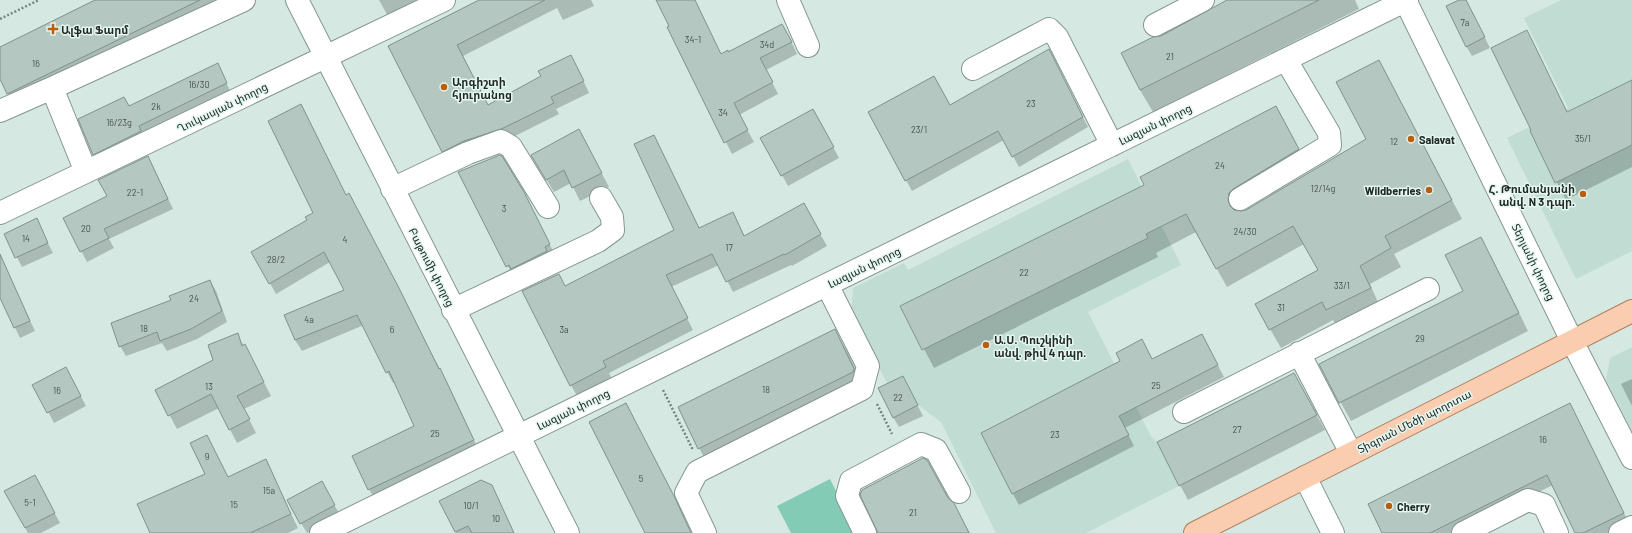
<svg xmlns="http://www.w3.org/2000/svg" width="1632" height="533" viewBox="0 0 1632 533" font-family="Barlow,'Noto Sans Armenian',sans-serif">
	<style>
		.built { fill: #c0dcd3 }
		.green { fill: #84cbb6 }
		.shadow { fill: #0003 }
		.building { fill: #b4c7c0; stroke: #80928c }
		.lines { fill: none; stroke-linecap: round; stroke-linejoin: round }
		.minor-casing { stroke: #849690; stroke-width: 24 }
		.major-casing { stroke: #ad7d5d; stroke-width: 24 }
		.path { stroke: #76847f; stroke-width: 2.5; stroke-dasharray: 2 2; stroke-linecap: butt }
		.minor { stroke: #fff; stroke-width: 22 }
		.major { stroke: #fbcdb0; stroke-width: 22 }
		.poi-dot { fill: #ba5d0c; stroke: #e3f6f0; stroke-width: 1.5 }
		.labels { text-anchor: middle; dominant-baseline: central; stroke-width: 3; stroke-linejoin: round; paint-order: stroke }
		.number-label { font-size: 9px; fill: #46504c }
		.poi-label { font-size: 11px; font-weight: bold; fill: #212826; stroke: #e3f6f0; text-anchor: start }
		.street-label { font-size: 11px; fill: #212826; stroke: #e3f6f0 }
	</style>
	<rect width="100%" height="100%" fill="#d5e9e2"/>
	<!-- built -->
	<path class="built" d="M 1561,0 L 1632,0 L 1632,251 L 1576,279 L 1507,138 L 1568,108 L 1524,18 Z
		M 1128,159 L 1181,265 L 1088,312 L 1151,436 L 1157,442 L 1179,486 L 1086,533 L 996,533 L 941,422 L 918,405 L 903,376 L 887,383 L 851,314 L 853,288 L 904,263 L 908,270 Z
		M 1632,347 L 1632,431 L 1606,380 L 1610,358 Z"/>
	<!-- green -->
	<path class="green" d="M 830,479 L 857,533 L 791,533 L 777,506 Z"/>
	<!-- shadow -->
	<path class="shadow" d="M 98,0 L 255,0 L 20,115 L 0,77 L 0,48 Z
		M 379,0 L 430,0 L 390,20 Z
		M 481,0 L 591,0 L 594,6 L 563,20 L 557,8 L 463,56 L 488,106 L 577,67 L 589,93 L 556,109 L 559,114 L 507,140 L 449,162 L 389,46 Z
		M 658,0 L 688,0 L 705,22 L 721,55 L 789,37 L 797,54 L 766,70 L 778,94 L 739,115 L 754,142 L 732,154 L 668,27 L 670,26 Z
		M 1230,0 L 1355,0 L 1359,9 L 1153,112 L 1140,90 L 1161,37 Z
		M 1461,0 L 1466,0 L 1490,48 L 1472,56 L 1466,46 Z
		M 1526,31 L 1568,113 L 1632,82 L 1632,167 L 1566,200 L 1531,132 L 1533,131 Z
		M 1054,60 L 1088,127 L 1019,167 L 1004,140 L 912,191 L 869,113 L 950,106 Z
		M 1379,61 L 1462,219 L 1394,254 L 1401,267 L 1370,284 L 1380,307 L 1337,328 L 1333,320 L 1281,348 L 1270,329 L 1319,271 L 1304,244 L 1227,287 L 1196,232 L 1156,253 L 1158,257 L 934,368 L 902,307 L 1286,125 L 1308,168 L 1244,207 L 1238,213 L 1247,211 L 1367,140 Z
		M 217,65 L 233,96 L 101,167 L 93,154 L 129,107 Z
		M 301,105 L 346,196 L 446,380 L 479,451 L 375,500 L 369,489 L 416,426 L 395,382 L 393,383 L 387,372 L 364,325 L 302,351 L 295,340 L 286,315 L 346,291 L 330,262 L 276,294 L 253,253 L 308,221 L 314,213 Z
		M 819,120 L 839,158 L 788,186 L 762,138 Z
		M 654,136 L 699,229 L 733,213 L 745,237 L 803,204 L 827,246 L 792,266 L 791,265 L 733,292 L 719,265 L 671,287 L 693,330 L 609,373 L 612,379 L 577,396 L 571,385 L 565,287 L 676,230 Z
		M 586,144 L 609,187 L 580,201 L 571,183 L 554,192 L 540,169 Z
		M 153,167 L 173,209 L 109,239 L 114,248 L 87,262 L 65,219 L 108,197 Z
		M 459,172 L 529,203 L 555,255 L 513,276 Z
		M 36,220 L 53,253 L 22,267 L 5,234 Z
		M 1491,256 L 1528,331 L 1351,421 L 1320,365 L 1464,291 Z
		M 4,265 L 35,331 L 20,338 L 0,296 L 0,267 Z
		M 210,281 L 216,291 L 227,322 L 197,339 L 167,351 L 162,343 L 126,356 L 120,346 L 172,301 Z
		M 835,331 L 848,353 L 867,393 L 712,471 L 699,448 Z
		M 237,335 L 252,359 L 271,396 L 244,409 L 256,433 L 237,443 L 219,408 L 177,429 L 156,390 L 214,361 Z
		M 1202,335 L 1224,377 L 1125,428 L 1134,446 L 1019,505 L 1013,494 L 1152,360 Z
		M 72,379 L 86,406 L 54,423 L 34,385 Z
		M 1632,379 L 1632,406 L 1621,384 Z
		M 908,387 L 923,416 L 899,427 L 893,417 Z
		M 1302,388 L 1325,430 L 1188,500 L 1180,485 Z
		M 1575,415 L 1629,523 L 1609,533 L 1576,533 L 1553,485 L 1456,533 L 1383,533 Z
		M 207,436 L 228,478 L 265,460 L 298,528 L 288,533 L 151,533 L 206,474 Z
		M 40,486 L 60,523 L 41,533 L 28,533 L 6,491 Z
		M 327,492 L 340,515 L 307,533 L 301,523 Z
		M 497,497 L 514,533 L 456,533 L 441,501 Z
		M 949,500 L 954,504 L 970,533 L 880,533 Z"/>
	<!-- building -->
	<path class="building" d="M 95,0 L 200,0 L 7,94 L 0,79 L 0,47 Z
		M 479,0 L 545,0 L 457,45 L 488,105 L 541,76 L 538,71 L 571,55 L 584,81 L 551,97 L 554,103 L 526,117 L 501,129 L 464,141 L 442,152 L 388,46 Z
		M 656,0 L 695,0 L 721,54 L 728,50 L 728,52 L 782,24 L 792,42 L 760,58 L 773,82 L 734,103 L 748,130 L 724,143 L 667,27 L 669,26 Z
		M 1227,0 L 1319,0 L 1140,90 L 1121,53 L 1153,37 L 1161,36 Z
		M 1459,0 L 1466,0 L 1485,37 L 1466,47 L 1446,6 Z
		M 1527,30 L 1567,112 L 1632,80 L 1632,145 L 1555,183 L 1530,131 L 1531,130 L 1491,48 Z
		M 1049,49 L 1083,117 L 1012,157 L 998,131 L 905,181 L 868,112 L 934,76 L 950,105 Z
		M 1379,60 L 1452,200 L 1385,236 L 1391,248 L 1360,266 L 1371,288 L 1326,310 L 1322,302 L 1269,330 L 1255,304 L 1318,270 L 1293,226 L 1216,269 L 1186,214 L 1146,234 L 1148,238 L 922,350 L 900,306 L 1144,185 L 1140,177 L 1276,106 L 1299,149 L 1233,189 L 1229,193 L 1228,200 L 1230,206 L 1234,210 L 1241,211 L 1246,210 L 1366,139 L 1336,82 Z
		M 218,63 L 227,83 L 139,126 L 141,131 L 93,155 L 78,119 L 124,97 L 129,106 Z
		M 301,104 L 346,195 L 349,193 L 400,290 L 439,369 L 440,368 L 474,440 L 368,490 L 352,456 L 414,426 L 389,371 L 386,373 L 357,315 L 295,340 L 284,315 L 344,290 L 324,252 L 269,284 L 251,252 L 307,220 L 305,217 L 313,213 L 268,121 Z
		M 813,109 L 834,147 L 781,176 L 760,138 Z
		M 579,129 L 602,173 L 572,188 L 564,170 L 546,180 L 531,155 Z
		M 654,135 L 699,228 L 733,212 L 744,236 L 804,203 L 821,234 L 785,255 L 784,254 L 726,282 L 712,254 L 666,275 L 688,318 L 603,361 L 606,367 L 570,386 L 522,291 L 559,274 L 565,286 L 674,230 L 634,144 Z
		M 500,155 L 502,156 L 524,192 L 550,244 L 545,247 L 547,251 L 511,269 L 509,265 L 506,267 L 458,172 Z
		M 148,156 L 168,199 L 104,229 L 109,238 L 80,252 L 63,218 L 107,196 L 98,180 Z
		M 37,218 L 48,243 L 15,258 L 4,234 Z
		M 1481,237 L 1519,313 L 1339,403 L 1319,364 L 1463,291 L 1445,255 Z
		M 0,254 L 30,321 L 14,328 L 0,298 Z
		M 210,280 L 222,311 L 191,329 L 160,341 L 157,332 L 119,347 L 111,323 L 171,300 L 169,296 Z
		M 835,329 L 854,369 L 853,372 L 698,449 L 678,407 Z
		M 238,333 L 242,346 L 245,344 L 264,382 L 237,396 L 250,419 L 229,430 L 211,394 L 168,416 L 155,390 L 213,360 L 208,345 Z
		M 1202,334 L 1218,365 L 1119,416 L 1129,435 L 1012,494 L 981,433 L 1120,361 L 1116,353 L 1142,339 L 1152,359 Z
		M 66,367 L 81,396 L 47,413 L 32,385 Z
		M 1294,373 L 1317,415 L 1179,486 L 1157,442 Z
		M 903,376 L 918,405 L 893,418 L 878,388 Z
		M 626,403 L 675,498 L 691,533 L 645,533 L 589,422 Z
		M 1570,403 L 1624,513 L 1583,533 L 1575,533 L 1547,475 L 1430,533 L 1382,533 L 1368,504 Z
		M 207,435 L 228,477 L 266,459 L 291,514 L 250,533 L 150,533 L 137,504 L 205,474 L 190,443 Z
		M 923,458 L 927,460 L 948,498 L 954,503 L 969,533 L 878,533 L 860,495 L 862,490 Z
		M 35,475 L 55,513 L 25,528 L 4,491 Z
		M 481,480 L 492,485 L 514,533 L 472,533 L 468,526 L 455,532 L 439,501 Z
		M 322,481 L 335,505 L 300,524 L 287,500 Z"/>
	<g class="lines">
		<!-- minor casing -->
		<g class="minor-casing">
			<path id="minor" d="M 297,0 L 568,533
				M 788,0 L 808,46
				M 1405,0 L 1572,341 L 1632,458
				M 1155,25 L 1203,0
				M 973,69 L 1049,29 L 1057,37 L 1112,145
				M 52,88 L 86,172
				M 0,111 L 52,88 L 244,0
				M 392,189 L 468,153 L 501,141 L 511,147 L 548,207
				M 1240,199 L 1330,145 L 1329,133 L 1286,60
				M 0,213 L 444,0
				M 453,310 L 598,241 L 613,230 L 612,217 L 601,198
				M 1299,353 L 1351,453
				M 1184,412 L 1428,289
				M 1305,477 L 1333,533
				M 321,533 L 1407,0
				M 705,533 L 686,493 L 697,472 L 862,389 L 868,366 L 827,285
				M 865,533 L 847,496 L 851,481 L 921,444 L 936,450 L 959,492
				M 1463,533 L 1528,500 L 1544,505 L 1557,533
				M 1620,533 L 1632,527"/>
		</g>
		<!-- major casing -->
		<g class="major-casing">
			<path id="major" d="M 1195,533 L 1632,311"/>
		</g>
		<!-- path -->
		<path class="path" d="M 0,19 L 39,0
			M 663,390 L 693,450
			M 877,404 L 892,434"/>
		<!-- minor -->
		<use href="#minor" class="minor"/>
		<!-- major -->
		<use href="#major" class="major"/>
	</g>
	<!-- markers -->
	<g class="poi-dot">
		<path d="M51 23h4v4h4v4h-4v4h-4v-4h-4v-4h4z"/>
		<circle cx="444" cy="87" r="4"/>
		<circle cx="1411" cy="139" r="4"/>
		<circle cx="1429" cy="190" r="4"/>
		<circle cx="1583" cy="194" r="4"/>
		<circle cx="986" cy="345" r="4"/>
		<circle cx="1389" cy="506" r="4"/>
	</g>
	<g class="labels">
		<!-- number labels -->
		<g class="number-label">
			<text x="1465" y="22">7a</text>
			<text x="693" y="39">34-1</text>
			<text x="767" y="44">34d</text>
			<text x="1170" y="56">21</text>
			<text x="36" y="63">16</text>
			<text x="199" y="84">16/30</text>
			<text x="1031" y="103">23</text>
			<text x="156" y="106">2k</text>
			<text x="723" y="112">34</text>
			<text x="119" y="122">16/23g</text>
			<text x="919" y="129">23/1</text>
			<text x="1583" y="138">35/1</text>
			<text x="1394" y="141">12</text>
			<text x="1220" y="165">24</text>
			<text x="1323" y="188">12/14g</text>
			<text x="135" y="192">22-1</text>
			<text x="504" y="208">3</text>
			<text x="86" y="228">20</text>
			<text x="1245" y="231">24/30</text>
			<text x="26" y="238">14</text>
			<text x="345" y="239">4</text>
			<text x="729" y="247">17</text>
			<text x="276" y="259">28/2</text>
			<text x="1024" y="272">22</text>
			<text x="1342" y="285">33/1</text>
			<text x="194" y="298">24</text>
			<text x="1281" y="307">31</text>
			<text x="309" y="319">4a</text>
			<text x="144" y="328">18</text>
			<text x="392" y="329">6</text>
			<text x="564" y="329">3a</text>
			<text x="1420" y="338">29</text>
			<text x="1156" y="385">25</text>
			<text x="209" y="386">13</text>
			<text x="766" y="389">18</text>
			<text x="57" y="390">16</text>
			<text x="898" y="397">22</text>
			<text x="1237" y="429">27</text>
			<text x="435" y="433">25</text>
			<text x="1055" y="434">23</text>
			<text x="1543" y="439">16</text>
			<text x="207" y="456">9</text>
			<text x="641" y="478">5</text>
			<text x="269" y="490">15a</text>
			<text x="30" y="502">5-1</text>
			<text x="234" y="504">15</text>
			<text x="471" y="505">10/1</text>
			<text x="913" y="512">21</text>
			<text x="496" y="518">10</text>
		</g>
		<!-- poi labels -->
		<g class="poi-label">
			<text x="61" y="29">Ալֆա Ֆարմ</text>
			<text x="452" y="81">Արգիշտի<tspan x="452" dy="13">հյուրանոց</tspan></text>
			<text x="1419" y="139">Salavat</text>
			<text x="1575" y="188" text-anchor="end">Հ. Թումանյանի<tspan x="1575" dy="13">անվ. N 3 դպր.</tspan></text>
			<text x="1421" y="190" text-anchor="end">Wildberries</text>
			<text x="994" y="339">Ա.Ս. Պուշկինի<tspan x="994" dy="13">անվ. թիվ 4 դպր.</tspan></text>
			<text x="1397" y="506">Cherry</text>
		</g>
		<!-- street labels -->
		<g class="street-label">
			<text transform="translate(222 107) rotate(-26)">Ղուկասյան փողոց</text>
			<text transform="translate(1155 124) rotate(-26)">Լազյան փողոց</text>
			<text transform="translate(1534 262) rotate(64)">Տերյանի փողոց</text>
			<text transform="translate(432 267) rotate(63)">Բաթումի փողոց</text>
			<text transform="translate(864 267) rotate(-26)">Լազյան փողոց</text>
			<text transform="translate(573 409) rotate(-26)">Լազյան փողոց</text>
			<text transform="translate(1414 421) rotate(-27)">Տիգրան Մեծի պողոտա</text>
		</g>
	</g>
</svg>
